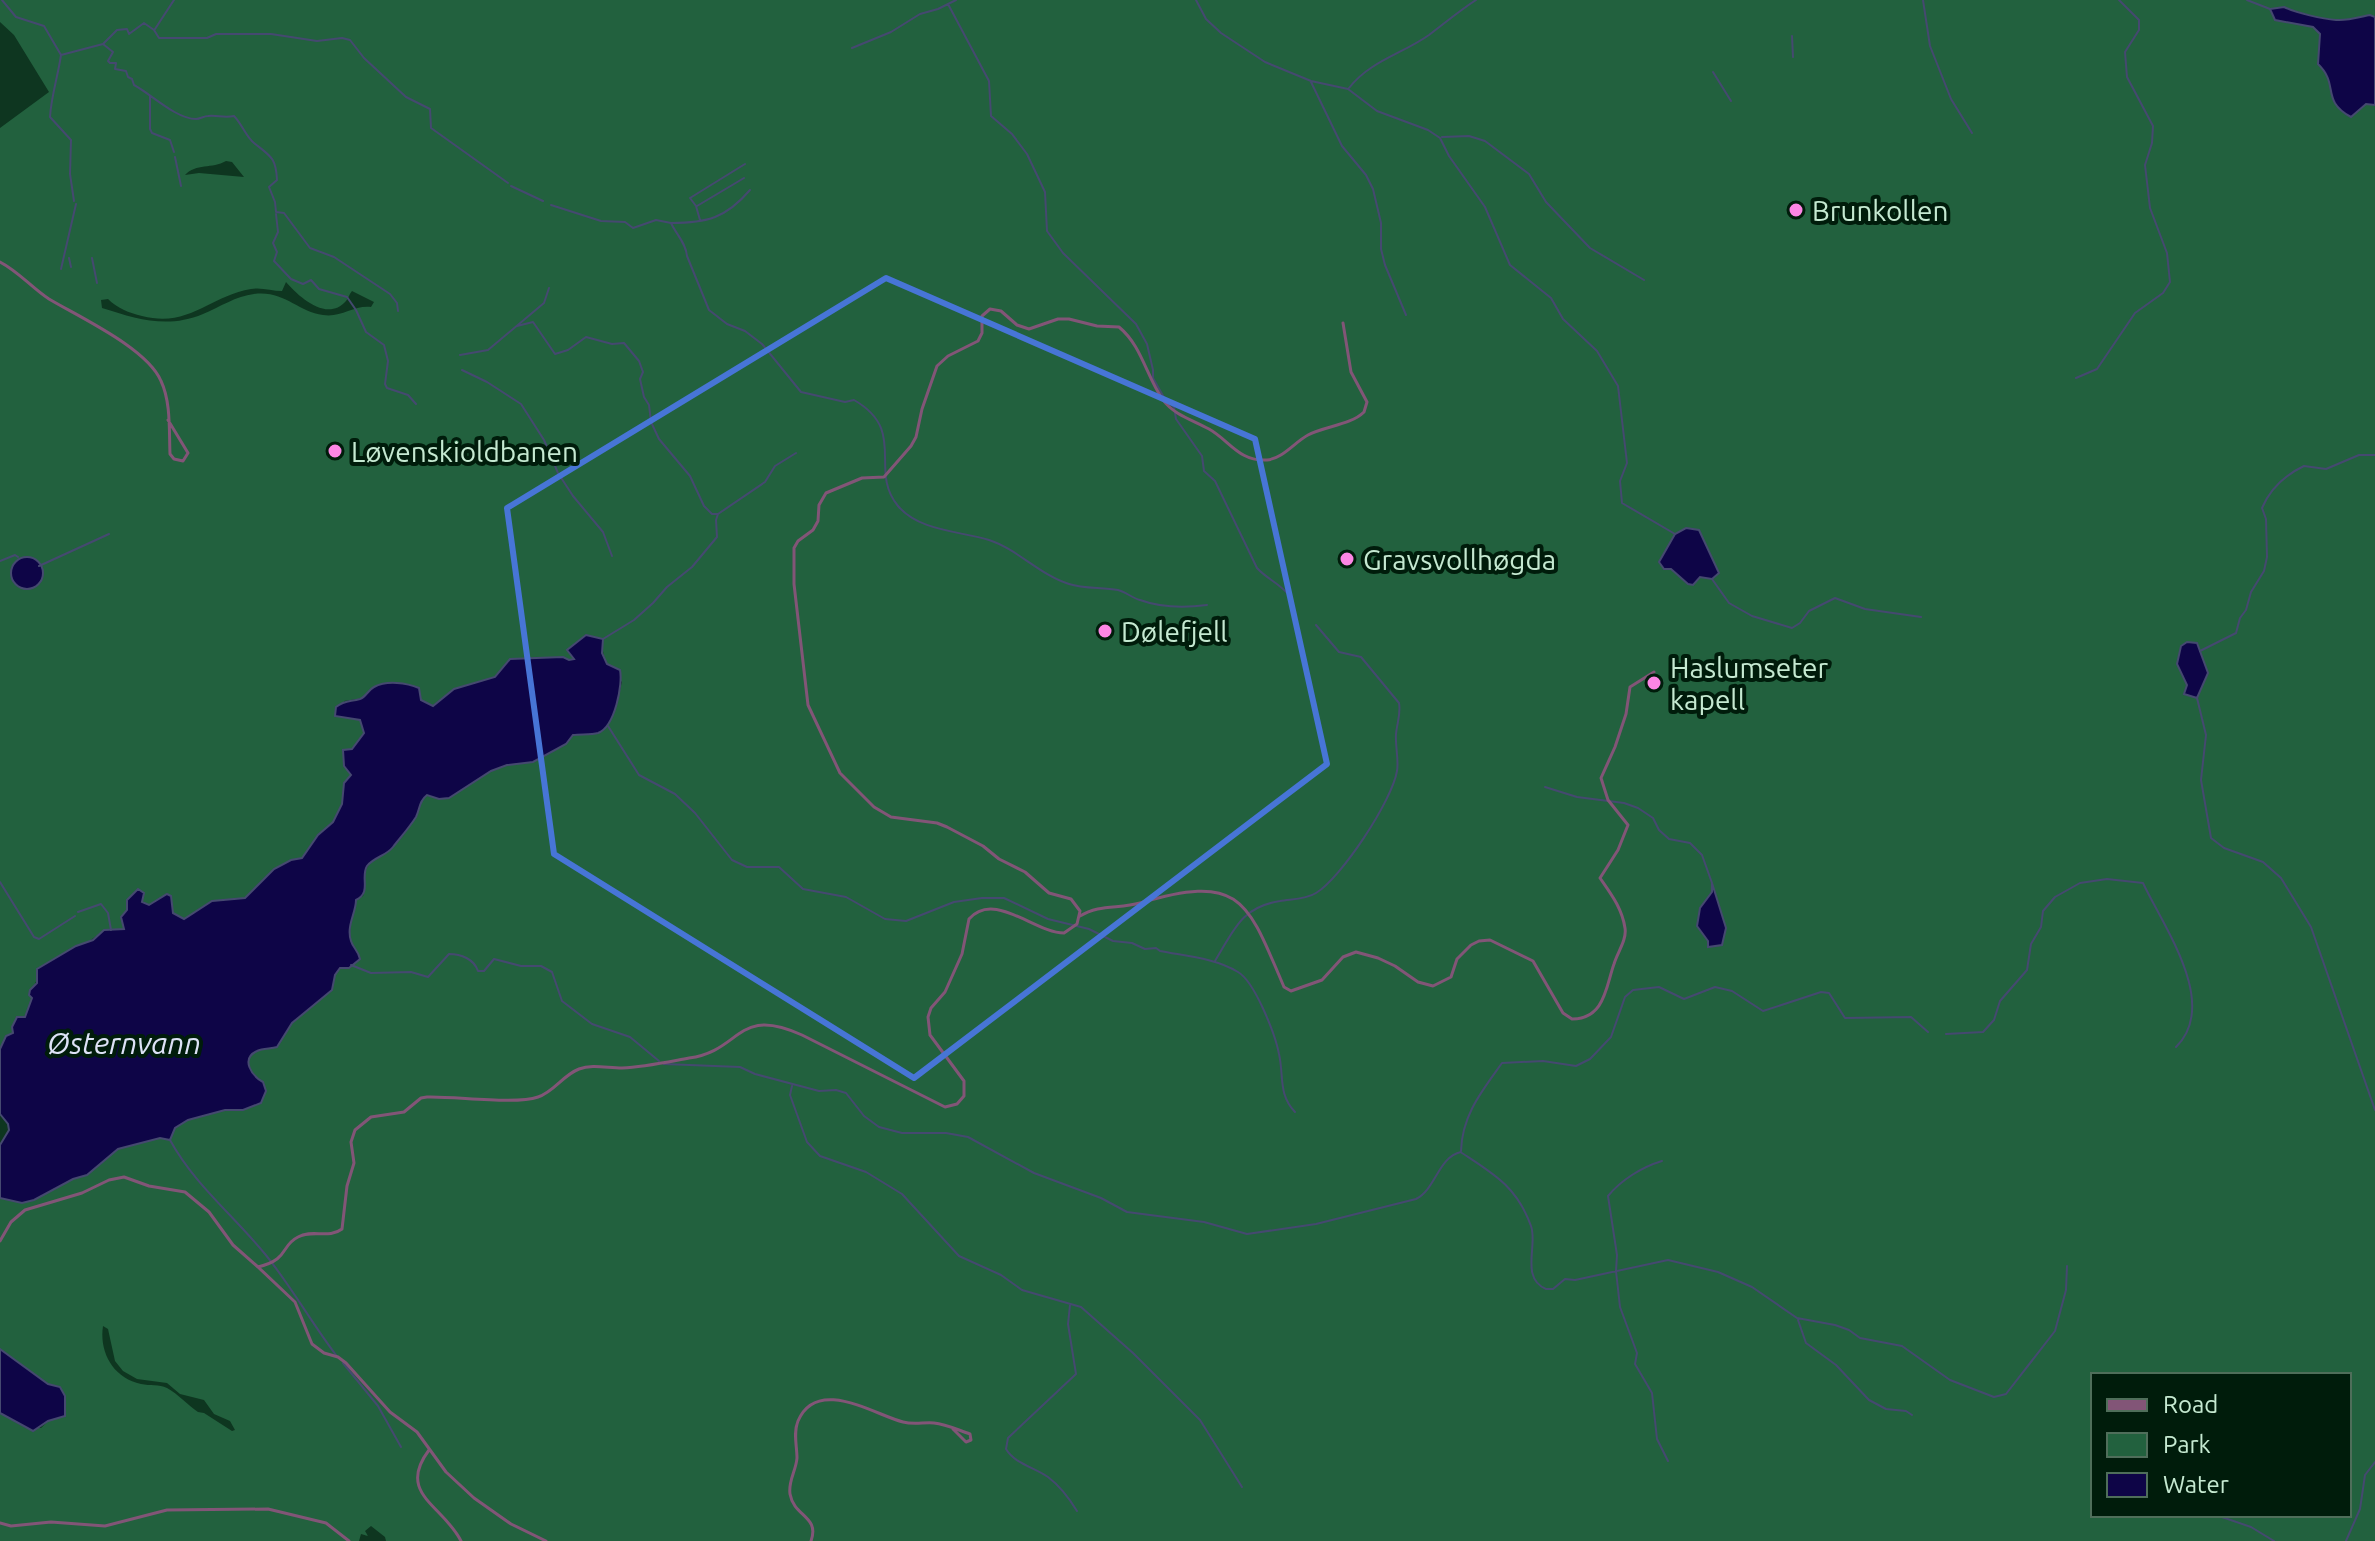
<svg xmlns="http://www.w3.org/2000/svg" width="2375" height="1541" viewBox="0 0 2375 1541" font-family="Ubuntu,sans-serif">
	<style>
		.green { fill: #22613e; fill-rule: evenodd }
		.water { fill: #0e0547; stroke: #454970; stroke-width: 2 }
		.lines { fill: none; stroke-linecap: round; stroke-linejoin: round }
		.stream { stroke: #454970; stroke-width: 2 }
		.street { stroke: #825577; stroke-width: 3 }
		.marked { fill: none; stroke: #4775d6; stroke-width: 6; stroke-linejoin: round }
		.poi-dot { fill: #fc86e4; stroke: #001c0b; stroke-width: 3 }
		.labels { text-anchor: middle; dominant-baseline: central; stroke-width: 8; stroke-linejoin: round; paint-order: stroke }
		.poi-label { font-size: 28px; fill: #c5e9d1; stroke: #001c0b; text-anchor: start }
		.water-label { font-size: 30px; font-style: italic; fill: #dde2f6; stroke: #001c0b }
	</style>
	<rect width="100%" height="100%" fill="#0e3620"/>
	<!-- green -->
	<path class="green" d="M 0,0 L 2375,0 L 2375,17 C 2362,13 2351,21 2338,21 C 2315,20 2293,5 2270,9 L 2283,21 L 2314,27 L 2320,34 L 2319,54 L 2329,74 L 2331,93 L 2351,116 L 2366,104 L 2375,105 L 2375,1541 L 386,1541 L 385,1537 L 371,1526 L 365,1531 L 368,1536 L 361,1534 L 359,1541 L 0,1541 L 0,1413 L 26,1428 L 41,1428 L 48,1421 L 64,1416 L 60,1387 L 48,1384 L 0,1349 L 0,1198 L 22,1203 L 34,1200 L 73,1179 L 87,1175 L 118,1149 L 160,1138 L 169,1140 L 175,1128 L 188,1120 L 225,1110 L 243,1110 L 261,1103 L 266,1091 L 263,1082 C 252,1076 240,1059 257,1051 C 262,1048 271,1049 277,1047 L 292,1023 L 332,990 L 335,975 L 340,968 L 359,959 C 358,950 353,948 351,941 C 347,926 356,913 356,899 L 363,896 C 367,886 362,875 368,866 C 373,858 382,857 389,851 C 398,844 409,828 416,817 C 420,809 420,801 426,795 L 439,799 L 449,798 L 491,771 L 507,765 L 533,762 L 566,744 L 573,735 C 581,733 593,735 600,732 C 615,725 618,696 622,682 C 609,666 601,661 603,639 L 573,656 L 575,659 L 501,670 L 495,677 L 454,689 L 432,706 C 409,693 370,697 344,701 L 350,717 L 360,720 L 364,733 L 352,750 L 351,775 L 344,783 L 342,804 L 333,822 L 318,835 L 302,858 L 291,860 L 274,869 L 245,898 L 212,901 L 184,919 L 173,913 L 171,897 L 149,905 L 131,899 L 127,900 L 124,929 L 104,931 L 39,975 L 33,988 L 29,1010 L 0,1049 L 0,128 L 49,92 L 14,35 L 0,22 ZM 226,161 L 232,162 L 244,177 L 199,173 L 185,175 C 196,163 212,169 226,161 ZM 286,282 C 298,296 327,323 346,301 C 349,298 349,294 352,291 L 374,302 L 371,307 C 354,305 341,318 323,315 C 298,312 284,290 254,294 C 236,296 220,307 203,314 C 167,329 137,319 102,308 L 101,300 L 108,299 C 117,308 129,313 142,316 C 190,328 209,296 251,289 C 261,287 272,291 282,291 ZM 1713,887 L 1726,928 L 1708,941 L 1700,908 L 1712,892 ZM 103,1326 L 108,1329 L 115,1361 L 123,1371 L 137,1379 L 167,1383 L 180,1394 L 204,1400 L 214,1414 L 230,1421 L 235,1430 L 232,1431 L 204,1413 L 198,1412 C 188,1405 178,1394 167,1388 C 159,1384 150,1386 141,1384 C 113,1378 99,1352 103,1326 ZM 2093,1375 L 2349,1375 L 2349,1515 L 2093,1515 Z"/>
	<!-- water -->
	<path class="water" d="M 2284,7 C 2297,13 2322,19 2336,20 C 2347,21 2360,17 2370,15 L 2375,17 L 2375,105 L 2366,104 L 2351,117 C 2320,100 2340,85 2318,64 L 2320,34 L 2313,27 L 2275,20 L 2270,9 Z
		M 1686,528 L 1699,530 L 1719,573 L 1712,579 L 1700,577 L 1693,585 L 1688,584 L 1671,569 L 1664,569 L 1659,562 L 1675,534 Z
		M11 573a16 16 0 1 1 32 0a16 16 0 1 1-32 0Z
		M 586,635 L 603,639 L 602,653 L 607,664 L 620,670 C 623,684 615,727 598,733 C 591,735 581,734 573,735 L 566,744 L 533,762 L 507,765 L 491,771 L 449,798 L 439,799 L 427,795 C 419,801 420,809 416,817 C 409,828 400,838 393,847 C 386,856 374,857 367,866 C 360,878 372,892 356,900 C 356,913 346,926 351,941 C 353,948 358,950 360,959 L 349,968 L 340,968 L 335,975 L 332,990 L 292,1023 L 277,1047 C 271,1049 263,1048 257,1051 C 240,1059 252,1076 263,1082 L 266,1091 L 261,1103 L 243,1110 L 225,1110 L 188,1120 L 175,1128 L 170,1140 L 160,1138 L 118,1149 L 87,1175 L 73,1179 L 34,1200 L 22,1203 L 0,1198 L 0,1145 L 9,1130 L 8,1124 L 0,1114 L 0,1049 L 6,1036 L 13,1033 L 12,1027 L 17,1017 L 25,1017 L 32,998 L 29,995 L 30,990 L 37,983 L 37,969 L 76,946 L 93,940 L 104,930 L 124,929 L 121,917 L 127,910 L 127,900 L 138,889 L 144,893 L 142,902 L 149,905 L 167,894 L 171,896 L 173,913 L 184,919 L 212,901 L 245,898 L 274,869 L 291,860 L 302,858 L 318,835 L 333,822 L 342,804 L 344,783 L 351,775 L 344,766 L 343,750 L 352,749 L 364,733 L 360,720 L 335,716 L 336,707 C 345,700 350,702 360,699 C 366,697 368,690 374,687 C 387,680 407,683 419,688 L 421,700 L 433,706 L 454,689 L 495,677 L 510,659 L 563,657 L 569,660 L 574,659 L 567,650 Z
		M 2187,642 L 2197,643 L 2208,673 L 2197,698 L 2184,694 L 2187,685 L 2177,664 L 2181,646 Z
		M 1712,883 L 1726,928 L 1722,945 L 1708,947 L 1708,941 L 1697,926 L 1700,908 L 1712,892 Z
		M 0,1349 L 48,1384 L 60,1387 L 65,1396 L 65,1416 L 48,1421 L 33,1431 L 0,1413 Z"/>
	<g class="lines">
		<!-- stream -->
		<path class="stream" d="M 2,0 L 16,17 L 44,26 L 61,55 L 103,44 L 117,30 L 127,29 L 129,34 L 144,23 L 154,30 L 159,38 L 207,38 L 216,34 L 271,34 L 317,41 L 342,38 L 350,40 L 364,58 L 406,97 L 430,109 L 431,128 L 508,183
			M 1196,0 L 1206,19 L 1221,33 L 1265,62 L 1311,81 L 1348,89 L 1377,111 L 1428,130 L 1440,138 L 1449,156 L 1485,207 L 1510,265 L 1551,298 L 1563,319 L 1597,351 L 1618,386 L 1627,463 L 1620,481 L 1622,503 L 1675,534
			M 1923,0 L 1930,46 L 1951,99 L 1972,133
			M 2247,0 L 2270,9
			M 948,4 L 989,81 L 991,116 L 1012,134 L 1027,154 L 1045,192 L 1047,231 L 1063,253 L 1136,324 L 1147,344 L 1153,370 L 1153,378 L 1166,401 L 1174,407 L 1176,419 L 1202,456 L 1204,471 L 1215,481 L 1257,568 C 1267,579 1279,583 1289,595
			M 155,29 L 174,0
			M 1792,36 L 1793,57
			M 103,44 L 113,52 L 108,61 L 110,63 L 116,63 L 115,69 L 126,71 L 128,77 L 132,79 L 134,85 C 151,94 176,119 196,119 C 200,119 204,116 208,116 C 217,115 224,118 234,116 C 242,124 246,137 254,143 C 270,156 276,157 277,180 L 269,187 L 275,202 L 276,212 L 284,213 L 310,248 L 334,257 L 390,294 L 397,303 L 398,311
			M 852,48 L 891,32 L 920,14 L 938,9 L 956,0
			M 61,55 C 58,76 51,97 50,117 L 71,140 L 70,174 L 74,201
			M 1713,72 L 1731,101
			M 1311,82 L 1342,146 L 1366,175 L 1373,189 L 1381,223 L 1381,249 L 1385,265 L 1406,315
			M 1349,88 C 1370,61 1402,54 1429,35 C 1445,23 1459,11 1476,0
			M 150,96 L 150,129 L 152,133 L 170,140 L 174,152
			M 1442,137 L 1469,136 L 1485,141 L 1529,174 L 1546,202 L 1590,248 L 1644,280
			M 175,157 L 181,186
			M 511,186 L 543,201
			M 551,205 L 601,221 L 625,222 L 633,228 L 656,220 L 671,223 C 676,234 686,243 687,256 L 709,310 L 727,324 L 745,331 L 762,344 L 801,392 L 845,402 L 854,400 C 908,431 868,470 898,506 C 919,531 959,531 989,540 C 1017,549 1040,575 1069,584 C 1084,589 1102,587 1118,590 C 1126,592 1132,598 1140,600 C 1162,608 1184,608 1207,605
			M 697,206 L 744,178
			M 276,214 L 278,232 L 273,243 L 277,252 L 274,261 L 291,279 L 303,284 L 311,280 L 319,289 L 347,297 L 356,310 L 366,332 L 384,345 L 388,361 L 385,384 L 387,388 L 408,395 L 416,404
			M 700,220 L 696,206 L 690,198 L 745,164
			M 671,223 C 707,223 726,218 750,190
			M 69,258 L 71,267
			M 92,258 L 97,283
			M 61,269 L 76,204
			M 517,326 L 533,322 L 555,354 L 568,350 L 586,337 L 612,344 L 624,343 L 639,361 L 643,372 L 640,379 L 644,397 L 649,405 L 651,422 L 659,439 L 690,476 L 704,506 L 712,514 L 718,514
			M 460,355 L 488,350 L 544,303 L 549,288
			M 462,370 L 487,382 L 521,404 L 544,440 L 558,473 L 573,496 L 603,532 L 612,556
			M 2076,378 L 2097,369 L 2135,313 L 2163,293 L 2170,282 L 2167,253 L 2150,208 L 2145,165 L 2152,143 L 2153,126 L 2127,77 L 2125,52 L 2139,30 L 2139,20 L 2119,0
			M 0,561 L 15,555 L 18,557
			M 39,566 L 109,534
			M 1712,579 L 1729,603 L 1752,616 L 1792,628 L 1800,623 L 1809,611 L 1835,598 L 1865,609 L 1921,617
			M 603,639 L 634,620 L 653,603 L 667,587 L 692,567 L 717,537 L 716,520 L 718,514 L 765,482 L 775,466 L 796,453
			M 2200,651 L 2236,633 L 2240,618 L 2246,610 L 2251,592 L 2264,571 L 2267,557 L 2266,519 L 2262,508 C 2270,489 2285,475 2304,466 L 2326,469 L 2359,455 L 2375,455
			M 2197,698 L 2206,735 L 2201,780 L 2211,838 L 2224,848 L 2263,862 L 2281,878 L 2311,927 L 2375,1110
			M 608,726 L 639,775 L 675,794 L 695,813 L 732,860 L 747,867 L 779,867 L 803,889 L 846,897 L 885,919 L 906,921 L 954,902 L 982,898 L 1004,898 L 1048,919 L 1089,929 L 1113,941 L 1132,943 L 1145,949 L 1156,948 L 1160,951 C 1185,956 1215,958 1238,972 C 1255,982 1275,1034 1279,1054 C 1284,1076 1278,1094 1295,1112
			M 1545,787 L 1577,797 L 1624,803 L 1638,808 L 1653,818 L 1659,830 L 1669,839 L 1690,843 L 1702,855 L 1712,883
			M 0,882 L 34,937 L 39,939 L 75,916
			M 78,912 L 101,904 L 108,913 L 111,930
			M 1215,961 C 1234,930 1241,907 1280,901 C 1291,899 1305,900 1316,893 C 1341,878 1392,801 1397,771 C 1399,759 1395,746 1396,734 C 1397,723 1401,714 1399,703 L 1361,657 L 1339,652 L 1316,625
			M 351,965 L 371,973 L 411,972 L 428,977 L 449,954 C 461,954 474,959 478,971 L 484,971 L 494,959 L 521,966 L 541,966 L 552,972 L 562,1001 L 592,1024 L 630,1037 L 659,1061
			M 1946,1034 L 1983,1032 L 1994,1020 L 2000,1001 L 2027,970 L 2031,944 L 2041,927 L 2043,911 L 2055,897 L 2080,883 L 2107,879 L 2143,883 C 2163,926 2220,1004 2176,1047
			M 664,1064 L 740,1067 L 755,1074 L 819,1091 L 836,1090 L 846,1093 L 864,1116 L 879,1127 L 902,1133 L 946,1133 L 968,1137 L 1034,1173 L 1101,1198 L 1127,1212 L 1204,1222 L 1247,1234 L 1316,1224 L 1416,1199 C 1436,1189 1438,1157 1461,1152
			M 792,1086 L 790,1095 L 807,1142 L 820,1156 L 866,1172 L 902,1194 L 959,1256 L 1001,1275 L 1022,1290 L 1081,1307 L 1133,1353 L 1200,1420 L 1242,1487
			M 170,1140 C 194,1184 233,1215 265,1254 C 291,1286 311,1322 336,1355
			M 1461,1151 C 1462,1115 1482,1091 1502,1063 L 1543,1061 L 1576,1066 L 1590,1059 L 1611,1037 L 1625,997 L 1633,990 L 1659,987 L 1684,999 L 1715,987 L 1732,991 L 1763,1011 L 1821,992 L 1829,993 L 1845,1018 L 1911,1017 L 1928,1032
			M 1462,1153 C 1494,1174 1517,1187 1531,1226 C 1538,1245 1520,1278 1546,1289 L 1553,1289 L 1565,1279 L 1575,1280 L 1668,1260 L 1718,1272 L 1752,1287 L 1797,1318 L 1835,1325 L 1849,1330 L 1860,1338 L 1902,1346 L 1950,1380 L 1994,1397 L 2006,1394 L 2055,1331 L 2066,1290 L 2067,1266
			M 1662,1161 C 1642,1167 1621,1180 1608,1196 L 1617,1255 L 1616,1271 L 1620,1307 L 1637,1353 L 1635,1364 L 1652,1393 L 1657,1439 L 1668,1461
			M 1070,1305 L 1068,1324 L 1076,1374 L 1008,1438 L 1006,1449 C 1015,1464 1034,1467 1048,1477 C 1060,1486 1069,1498 1077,1511
			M 1798,1320 L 1806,1343 L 1836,1365 L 1869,1400 L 1886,1409 L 1906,1411 L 1912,1415
			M 343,1363 L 378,1406 L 401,1447
			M 2216,1515 L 2251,1527 L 2274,1541
			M 2346,1541 L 2360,1509 L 2365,1475 L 2375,1462"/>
		<!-- street -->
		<path class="street" d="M 0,262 C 18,271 32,288 49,299 C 79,317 147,348 161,381 C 171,402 169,431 170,454 L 174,459 L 183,461 L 188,453 L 168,420
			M 1080,916 C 1099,904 1119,909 1140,903 C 1241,873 1247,900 1284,987 L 1291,991 L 1322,980 L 1343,957 L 1356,952 L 1378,958 L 1395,966 L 1418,982 L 1433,986 L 1451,977 L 1457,959 L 1471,945 L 1479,941 L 1490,940 L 1533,961 L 1563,1013 L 1572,1019 C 1605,1019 1606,986 1614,964 C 1617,953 1627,940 1625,928 C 1622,908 1611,894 1600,878 L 1618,850 L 1628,825 L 1608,800 L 1601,778 L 1615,747 L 1626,714 L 1630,687 L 1654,672
			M 0,1241 L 11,1222 L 25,1210 L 82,1193 L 109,1180 L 124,1177 L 149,1186 L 185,1192 L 209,1212 L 233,1245 L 258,1267 C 290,1259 280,1246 298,1237 C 312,1229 329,1239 342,1229 L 347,1186 L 354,1163 L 351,1142 L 355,1130 L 371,1117 L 404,1112 L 421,1098 L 427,1097 C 455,1096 515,1105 538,1097 C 554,1092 563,1075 579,1069 C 592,1064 607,1068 622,1068 C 644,1067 667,1062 689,1058 C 742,1051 736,1005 802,1035 L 945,1107 L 957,1104 L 964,1096 L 964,1081 L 930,1035 L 928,1017 L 931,1008 L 945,992 L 962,954 L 969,919 C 994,890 1035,933 1064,933 L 1077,924 L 1080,911 L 1071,899 L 1049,893 L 1025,872 L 999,859 L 983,846 L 947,827 L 937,823 L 891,817 L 874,807 L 840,773 L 808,705 L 794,584 L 794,548 L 798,541 L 813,530 L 818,521 L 819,505 L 826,493 L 862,478 L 884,477 L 911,446 L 916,437 L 922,409 L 937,366 L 948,356 L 978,341 L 982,333 L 982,316 L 990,309 L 1001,311 L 1017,325 L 1029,329 L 1058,319 L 1069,319 L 1097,326 L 1119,327 C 1142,346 1146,376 1163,400 C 1174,415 1193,420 1209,429 C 1229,440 1239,462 1267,460 C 1282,459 1295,442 1308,435 C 1325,426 1351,425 1364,412 L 1367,402 L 1351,372 L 1343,323
			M 258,1267 L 295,1302 L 312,1344 L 324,1353 L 338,1357 L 346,1363 L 390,1412 L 417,1432 L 446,1472 L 474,1498 L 511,1524 L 546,1541
			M 429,1450 C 396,1494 443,1505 461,1541
			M 0,1523 L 11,1526 L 51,1522 L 105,1526 L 167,1510 L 268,1509 L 326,1523 L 349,1541
			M 811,1541 C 820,1516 794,1517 790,1494 C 788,1481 796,1471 797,1458 C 797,1446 793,1433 798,1421 C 817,1376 875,1415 903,1422 C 914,1425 924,1422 934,1423 C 946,1424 958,1430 970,1434 L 971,1440 L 966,1442 L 953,1429"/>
	</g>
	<!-- marked area -->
	<path class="marked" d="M 886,278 L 1255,439 L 1327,764 L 914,1078 L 554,854 L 507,508 Z"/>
	<!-- markers -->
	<g class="poi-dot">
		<circle cx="1796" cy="210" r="8"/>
		<circle cx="335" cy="451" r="8"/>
		<circle cx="1347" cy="559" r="8"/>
		<circle cx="1105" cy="631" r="8"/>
		<circle cx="1654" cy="683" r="8"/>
	</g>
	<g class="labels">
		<!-- poi labels -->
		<g class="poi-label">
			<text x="1812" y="210">Brunkollen</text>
			<text x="351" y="451">Løvenskioldbanen</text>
			<text x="1363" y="559">Gravsvollhøgda</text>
			<text x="1121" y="631">Dølefjell</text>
			<text x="1670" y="667">Haslumseter<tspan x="1670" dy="32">kapell</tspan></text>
		</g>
		<!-- water labels -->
		<g class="water-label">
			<text x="124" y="1043">Østernvann</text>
		</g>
	</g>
	<!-- legend -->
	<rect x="2091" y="1373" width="260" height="144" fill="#001c0b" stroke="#4f6e5a" stroke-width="2"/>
	<rect x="2107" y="1399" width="40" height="12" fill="#825577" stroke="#4f6e5a" stroke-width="2"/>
	<text x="2163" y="1413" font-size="24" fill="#c5e9d1">Road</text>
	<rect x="2107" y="1433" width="40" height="24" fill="#22613e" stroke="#4f6e5a" stroke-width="2"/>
	<text x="2163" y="1453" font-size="24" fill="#c5e9d1">Park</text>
	<rect x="2107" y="1473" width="40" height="24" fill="#0e0547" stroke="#4f6e5a" stroke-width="2"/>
	<text x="2163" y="1493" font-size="24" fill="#c5e9d1">Water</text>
</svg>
